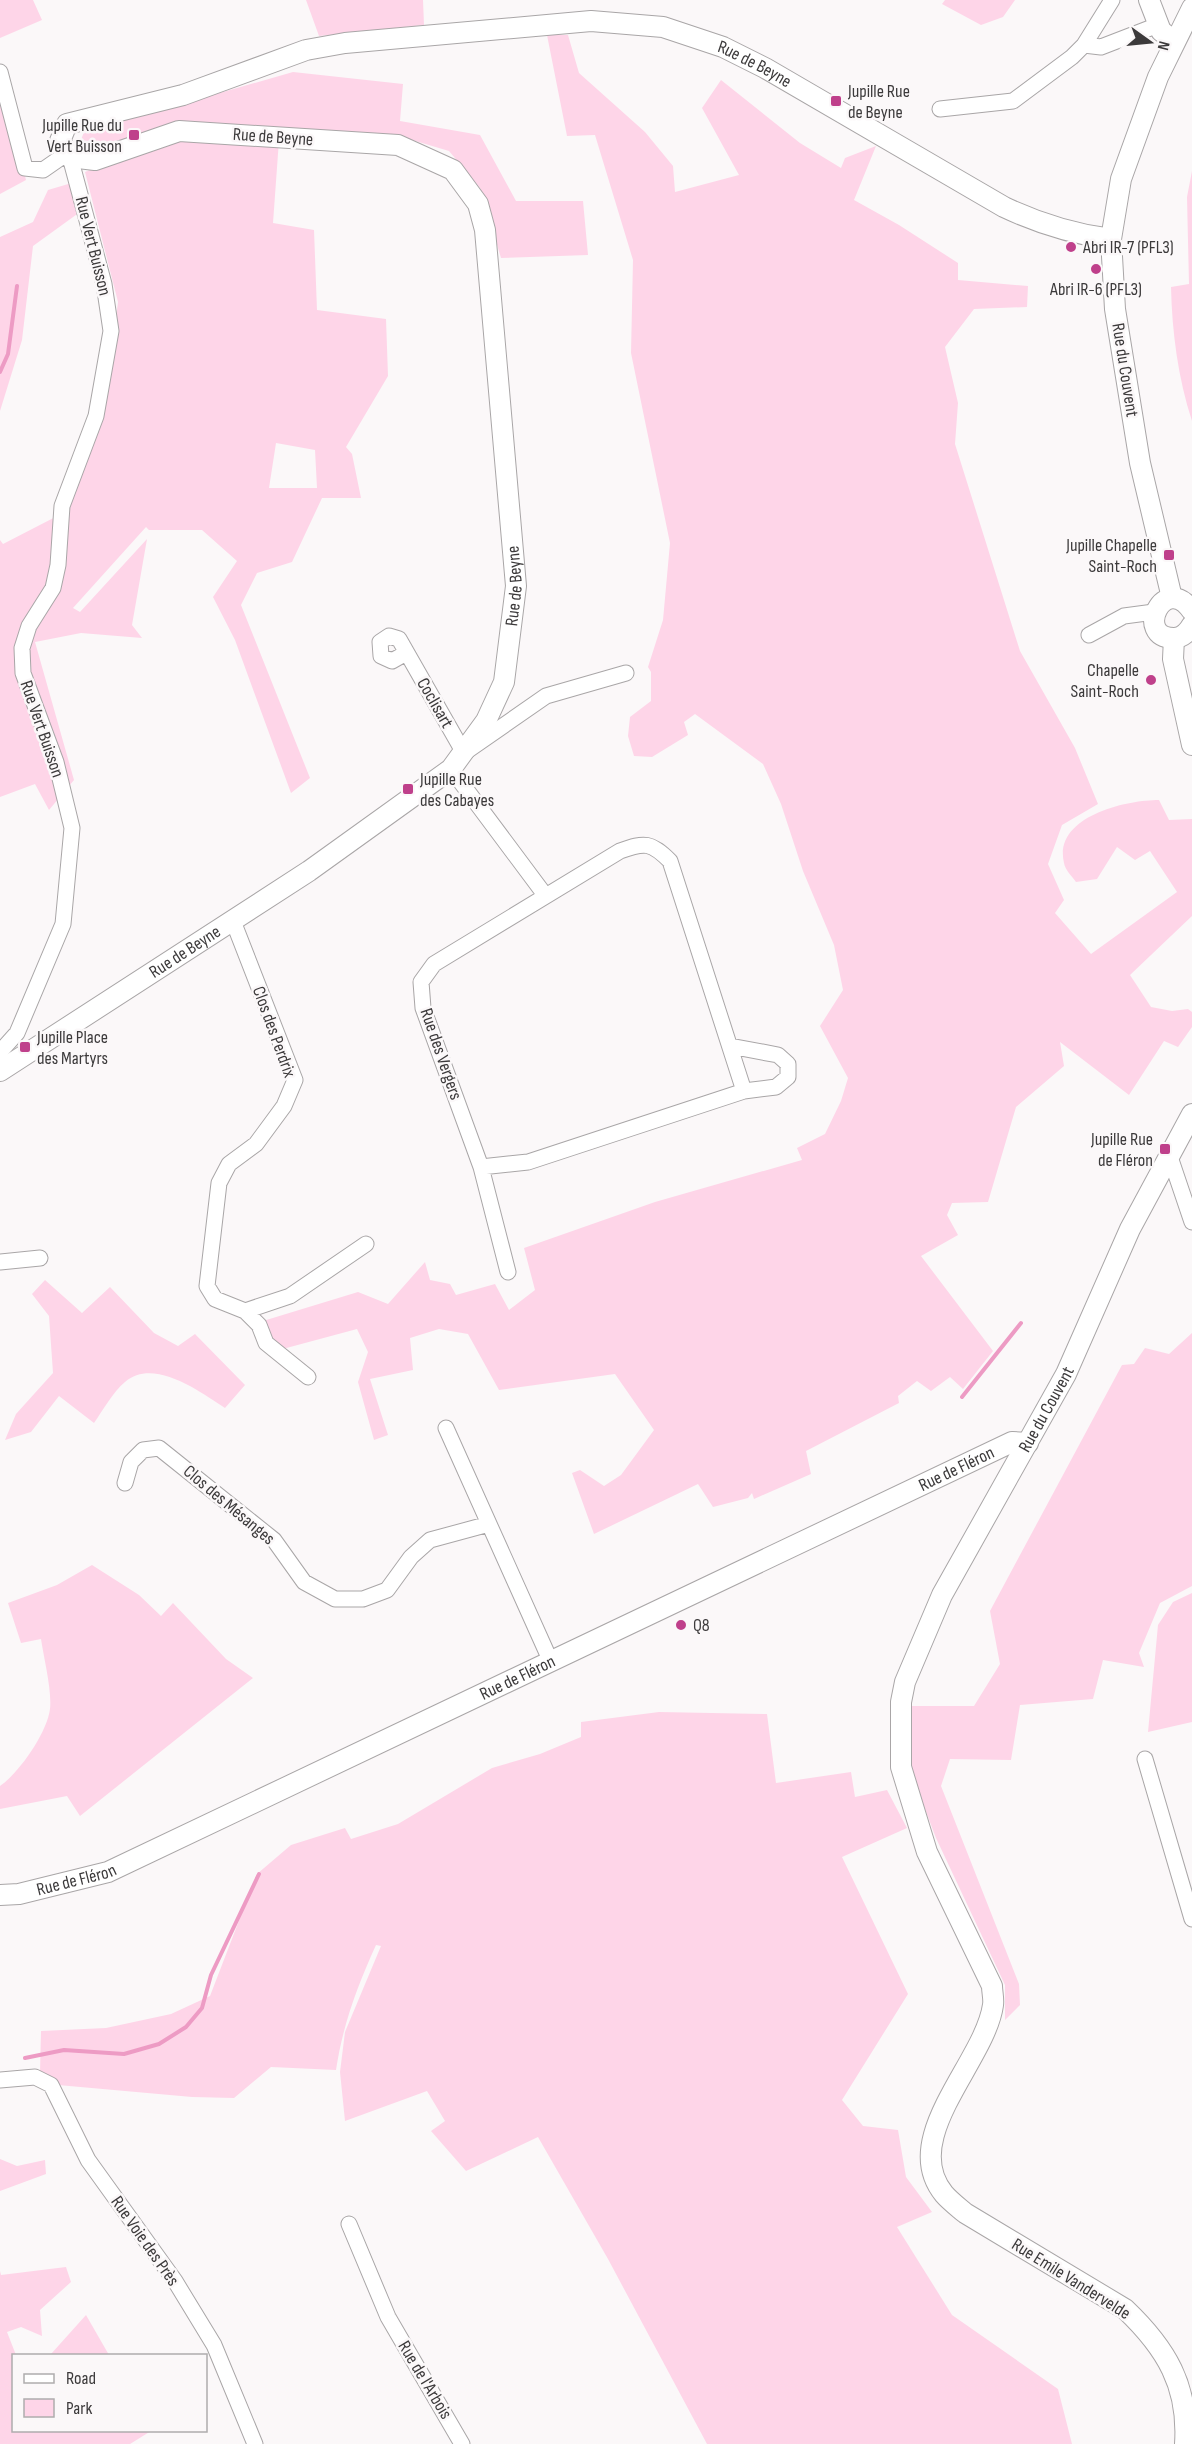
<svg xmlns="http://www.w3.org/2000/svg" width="1192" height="2444" viewBox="0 0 1192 2444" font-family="'Sofia Sans Condensed',sans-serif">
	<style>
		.green { fill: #fed5e8; fill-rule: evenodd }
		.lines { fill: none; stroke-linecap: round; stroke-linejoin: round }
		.stream { stroke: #ed9bc4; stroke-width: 4 }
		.minor-casing { stroke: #a9a6a7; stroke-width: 17 }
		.tertiary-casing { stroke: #a9a6a7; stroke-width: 22 }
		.minor { stroke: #fff; stroke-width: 15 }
		.tertiary { stroke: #fff; stroke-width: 20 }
		.poi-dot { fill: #bf408b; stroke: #fbf8f9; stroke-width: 2 }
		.labels { text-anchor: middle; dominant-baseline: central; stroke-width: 5; stroke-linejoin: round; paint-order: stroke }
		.street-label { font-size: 18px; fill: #3c3a3b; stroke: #fbf8f9 }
		.poi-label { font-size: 18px; fill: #3c3a3b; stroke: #fbf8f9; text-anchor: start }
	</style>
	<rect width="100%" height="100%" fill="#fbf8f9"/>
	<!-- green -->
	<path class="green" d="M 0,0 L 33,0 L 42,20 L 0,38 Z
		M 306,0 L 423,0 L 424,25 L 319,36 Z
		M 945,0 L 1015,0 L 1003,17 L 981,25 L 942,4 Z
		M 547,35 L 568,35 L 579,73 L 645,132 L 673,166 L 675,192 L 739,175 L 702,108 L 721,80 L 800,143 L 841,168 L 845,158 L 876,146 L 854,200 L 899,225 L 958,263 L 958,280 L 1028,286 L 1027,307 L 974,309 L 945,347 L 958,403 L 955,444 L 1020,651 L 1075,748 L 1098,804 L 1062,825 L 1048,864 L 1064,900 L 1055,913 L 1091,954 L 1177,892 L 1150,851 L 1135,860 L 1117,847 L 1097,879 L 1076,882 C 1072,876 1065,870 1064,863 C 1053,817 1125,800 1159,800 L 1169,820 L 1192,819 L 1192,916 L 1130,975 L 1151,1007 L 1172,1011 L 1188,1009 L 1192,1012 L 1192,1027 L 1178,1047 L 1164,1041 L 1129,1095 L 1060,1042 L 1064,1066 L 1016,1107 L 988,1202 L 952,1203 L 947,1215 L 958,1235 L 921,1256 L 993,1351 L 963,1389 L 950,1377 L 931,1391 L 917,1381 L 898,1396 L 899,1403 L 806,1451 L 811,1474 L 754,1499 L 752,1493 L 748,1498 L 713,1507 L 698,1484 L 594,1534 L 572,1473 L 580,1470 L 604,1486 L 621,1475 L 654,1430 L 615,1374 L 499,1390 L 468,1334 L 439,1329 L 410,1338 L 413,1370 L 370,1379 L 388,1435 L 374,1440 L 358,1382 L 368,1352 L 357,1329 L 279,1350 L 269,1345 L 263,1321 L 358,1292 L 388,1304 L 425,1262 L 430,1280 L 450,1284 L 456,1295 L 495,1284 L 509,1310 L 535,1290 L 524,1248 L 655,1202 L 802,1160 L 797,1148 L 825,1134 L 841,1101 L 848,1078 L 820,1026 L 843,990 L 834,945 L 803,871 L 781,804 L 763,764 L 695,714 L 684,722 L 688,735 L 652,757 L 634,756 L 628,736 L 630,717 L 651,701 L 651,672 L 648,667 L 663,620 L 670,543 L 631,353 L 633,260 L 595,135 L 567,136 Z
		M 293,72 L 403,84 L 400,121 L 480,135 L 516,201 L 583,201 L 588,255 L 501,258 L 480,188 L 449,151 L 402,137 L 169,128 L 95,149 L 79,145 L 84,132 Z
		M 0,77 L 26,180 L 0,194 Z
		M 177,136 L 279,140 L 273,223 L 314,230 L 317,310 L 386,319 L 388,376 L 346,447 L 352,454 L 361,498 L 322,498 L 292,562 L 257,573 L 241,605 L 310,778 L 291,793 L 235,640 L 213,597 L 237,561 L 202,530 L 149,530 L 146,527 L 73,608 L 80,612 L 147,539 L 132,625 L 142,638 L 81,633 L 35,642 L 74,780 L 49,810 L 35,784 L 0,797 L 0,540 L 3,544 L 67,511 L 103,418 L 118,302 L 85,172 ZM 276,443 L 315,450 L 317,488 L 269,488 Z
		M 1192,171 L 1192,421 C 1178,378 1172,332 1171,287 L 1189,284 L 1187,197 Z
		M 75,182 L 80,212 L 33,246 L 22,340 L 0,411 L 0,237 L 33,222 L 48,190 Z
		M 45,1280 L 82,1313 L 110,1287 L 154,1333 L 178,1346 L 195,1334 L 245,1385 L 225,1408 C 200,1392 154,1357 125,1382 C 113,1392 103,1410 94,1423 L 59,1396 L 31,1432 L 5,1440 L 16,1414 L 53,1373 L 49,1316 L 32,1294 Z
		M 1192,1333 L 1192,1586 L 1160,1603 L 1139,1653 L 1144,1667 L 1103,1660 L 1093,1699 L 1020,1705 L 1011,1760 L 950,1759 L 941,1786 L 1019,1984 L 1020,2005 L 1005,2020 L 1005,1985 L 936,1838 L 909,1767 L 910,1706 L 974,1706 L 1000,1664 L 990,1611 L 1122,1365 L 1134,1364 L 1145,1348 L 1169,1354 Z
		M 92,1565 L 139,1595 L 161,1616 L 173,1603 L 226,1659 L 253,1678 L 80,1816 L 67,1796 L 0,1809 L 0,1786 C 19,1773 47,1733 50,1709 C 52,1690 44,1659 41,1639 L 21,1643 L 8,1603 L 57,1585 Z
		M 1192,1593 L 1192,1722 L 1148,1732 L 1158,1625 L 1173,1602 Z
		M 659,1712 L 767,1714 L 776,1783 L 851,1772 L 855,1797 L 887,1790 L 907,1828 L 842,1857 L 908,1994 L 842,2100 L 863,2126 L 898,2130 L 906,2177 L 932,2212 L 897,2227 L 952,2315 L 1058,2389 L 1072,2444 L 707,2444 L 608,2259 L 538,2137 L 466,2171 L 431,2131 L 445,2121 L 427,2091 L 345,2121 L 340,2072 L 345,2032 L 381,1946 L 376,1945 C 357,1987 343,2024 336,2070 L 271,2067 L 234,2098 L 192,2097 L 58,2085 L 40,2073 L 41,2031 L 106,2028 L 171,2014 L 210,1996 L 257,1874 L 291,1845 L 345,1828 L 351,1839 L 398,1824 L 492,1768 L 540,1754 L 581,1737 L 581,1722 Z
		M 0,2159 L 17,2166 L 45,2160 L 46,2174 L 0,2191 Z
		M 66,2267 L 71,2282 L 40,2310 L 42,2336 L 21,2327 L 7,2332 L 16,2355 L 14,2356 L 14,2430 L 151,2431 L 130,2444 L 0,2444 L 0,2271 L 1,2275 Z
		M 86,2315 L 109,2355 L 51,2355 L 51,2354 Z"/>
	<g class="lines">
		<!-- stream -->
		<path class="stream" d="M 0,372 L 8,354 L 17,286
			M 962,1397 L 1021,1323
			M 25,2058 L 64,2050 L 124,2054 L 159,2044 L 186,2027 L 202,2008 L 211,1975 L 259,1874"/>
		<!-- minor casing -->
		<g class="minor-casing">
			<path id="minor" d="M 1084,45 L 1101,47 L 1158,25
				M 0,72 L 25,168 L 43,170 L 66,154
				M 940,109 L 1013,101 L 1072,57 L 1084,45 L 1112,0
				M 1089,635 L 1124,616 L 1154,612
				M 406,653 L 392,661 L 381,656 L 380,642 L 389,636 L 399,639 L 464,753 L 546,696 L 626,673
				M 451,769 L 545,895
				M 233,921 L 295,1080 L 284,1106 L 256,1144 L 229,1164 L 219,1183 L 207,1286 L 215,1299 L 245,1311 L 259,1325 L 266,1343 L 308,1377
				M 730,1046 L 778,1055 L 788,1064 L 788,1077 L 776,1087 L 744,1091
				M 0,1052 L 17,1033 L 63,924 L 72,828 L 56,762 L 23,673 L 22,648 L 29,626 L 53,588 L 58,565 L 62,506 L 96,416 L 111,331 L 104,284 L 70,157
				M 1169,1154 L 1192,1222
				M 481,1167 L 528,1162 L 744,1091 L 670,861 C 651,842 645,842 620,851 L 434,964 L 421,982 L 423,1008 L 481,1167 L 508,1272
				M 0,1262 L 40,1258
				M 245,1311 L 290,1296 L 366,1244
				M 446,1428 L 551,1662
				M 125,1483 L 131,1462 L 143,1450 L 159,1448 L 274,1540 L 304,1582 L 335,1599 L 363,1599 L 387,1590 L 411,1557 L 430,1540 L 489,1524
				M 1145,1759 L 1192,1919
				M 0,2080 L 35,2077 L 51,2085 L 88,2160 L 175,2281 L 214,2345 L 255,2444
				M 349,2224 L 388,2317 L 462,2444"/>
		</g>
		<!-- tertiary casing -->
		<g class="tertiary-casing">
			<g id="tertiary">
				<path d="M 1149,0 L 1161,31 L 1174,41"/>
				<path d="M 1172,598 L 1140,463 L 1115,309 L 1111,239 L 1121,179 L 1158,77 L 1192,8"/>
				<path d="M 1192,611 C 1164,571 1133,638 1174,638 C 1182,638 1188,632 1192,625"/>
				<path d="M 1174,638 L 1173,659 L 1192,745"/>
				<path id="s1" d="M 0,1071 L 309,871 L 451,769 L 486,721 L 504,682 L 516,586 L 485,230 L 478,204 L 453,170 L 398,145 L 179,131 L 95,160 L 70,157 L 60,141 L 67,124 L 183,95 L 306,50 L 345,43 L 591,21 L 663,27 L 723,47 L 765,68 L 1004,207 C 1040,224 1072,234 1111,239"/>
				<path id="s2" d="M 0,1895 L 19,1894 L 108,1872 L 1012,1442 L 1028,1443"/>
				<path id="s3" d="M 1185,2444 C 1189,2386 1166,2348 1125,2309 L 965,2213 C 958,2207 950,2201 944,2194 C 898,2138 985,2062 993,2005 C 994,1999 992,1992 992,1986 L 927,1852 L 901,1767 L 901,1702 L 905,1682 L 942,1595 L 1066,1374 L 1130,1229 L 1192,1114"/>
			</g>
		</g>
		<!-- minor -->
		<use href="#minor" class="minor"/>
		<!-- tertiary -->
		<use href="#tertiary" class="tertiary"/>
	</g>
	<!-- markers -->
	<g class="poi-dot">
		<rect x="830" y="95" width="12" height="12" rx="3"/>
		<rect x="128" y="129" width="12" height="12" rx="3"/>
		<circle cx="1071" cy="247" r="6"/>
		<circle cx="1096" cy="269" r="6"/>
		<rect x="1163" y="549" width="12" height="12" rx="3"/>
		<circle cx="1151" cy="680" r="6"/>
		<rect x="402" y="783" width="12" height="12" rx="3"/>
		<rect x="19" y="1041" width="12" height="12" rx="3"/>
		<rect x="1159" y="1143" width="12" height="12" rx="3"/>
		<circle cx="681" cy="1625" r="6"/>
	</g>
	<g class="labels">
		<!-- street labels -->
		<g class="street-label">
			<text stroke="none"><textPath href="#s1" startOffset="2308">Rue de Beyne</textPath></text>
			<text transform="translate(273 137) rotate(4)">Rue de Beyne</text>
			<text transform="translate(93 246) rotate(76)">Rue Vert Buisson</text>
			<text transform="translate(1125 370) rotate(81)">Rue du Couvent</text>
			<text stroke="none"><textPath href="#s1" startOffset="742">Rue de Beyne</textPath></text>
			<text transform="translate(435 703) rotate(60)">Coclisart</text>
			<text transform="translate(42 729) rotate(71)">Rue Vert Buisson</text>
			<text stroke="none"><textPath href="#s1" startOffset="220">Rue de Beyne</textPath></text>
			<text transform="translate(274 1032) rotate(70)">Clos des Perdrix</text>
			<text transform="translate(441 1054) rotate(71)">Rue des Vergers</text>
			<text stroke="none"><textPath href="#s3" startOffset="1224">Rue du Couvent</textPath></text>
			<text stroke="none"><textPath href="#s2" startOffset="1050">Rue de Fléron</textPath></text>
			<text transform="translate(229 1505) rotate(40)">Clos des Mésanges</text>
			<text stroke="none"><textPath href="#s2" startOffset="564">Rue de Fléron</textPath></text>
			<text stroke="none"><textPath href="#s2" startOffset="78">Rue de Fléron</textPath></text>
			<text transform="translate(145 2241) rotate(55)">Rue Voie des Près</text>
			<text transform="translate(1071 2279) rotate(32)">Rue Emile Vandervelde</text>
			<text transform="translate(425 2380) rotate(59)">Rue de l'Arbois</text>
		</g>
		<!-- poi labels -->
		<g class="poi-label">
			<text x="848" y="91">Jupille Rue<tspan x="848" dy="21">de Beyne</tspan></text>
			<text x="122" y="125" text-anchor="end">Jupille Rue du<tspan x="122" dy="21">Vert Buisson</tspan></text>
			<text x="1083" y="247">Abri IR-7 (PFL3)</text>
			<text x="1096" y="289" text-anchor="middle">Abri IR-6 (PFL3)</text>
			<text x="1157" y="545" text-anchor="end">Jupille Chapelle<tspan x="1157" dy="21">Saint-Roch</tspan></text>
			<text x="1139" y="670" text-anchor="end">Chapelle<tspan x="1139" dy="21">Saint-Roch</tspan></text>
			<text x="420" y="779">Jupille Rue<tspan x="420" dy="21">des Cabayes</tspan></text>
			<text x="37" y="1037">Jupille Place<tspan x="37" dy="21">des Martyrs</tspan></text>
			<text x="1153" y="1139" text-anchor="end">Jupille Rue<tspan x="1153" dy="21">de Fléron</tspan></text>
			<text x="693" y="1625">Q8</text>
		</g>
	</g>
	<!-- legend -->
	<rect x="12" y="2354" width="195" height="78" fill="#fbf8f9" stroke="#afacad" stroke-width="1.5"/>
	<rect x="24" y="2374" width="30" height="9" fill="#ffffff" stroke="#afacad" stroke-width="1.5"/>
	<text x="66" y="2384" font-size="18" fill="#3c3a3b">Road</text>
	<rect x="24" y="2399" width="30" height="18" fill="#fed5e8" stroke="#afacad" stroke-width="1.5"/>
	<text x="66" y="2414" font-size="18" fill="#3c3a3b">Park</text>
	<!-- north arrow -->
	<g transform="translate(1150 42) rotate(105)" stroke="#fbf8f9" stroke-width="4.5" paint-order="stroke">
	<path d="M0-4.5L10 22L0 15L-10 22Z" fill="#3c3a3b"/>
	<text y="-9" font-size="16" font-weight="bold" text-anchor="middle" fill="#3c3a3b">N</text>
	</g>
</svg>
